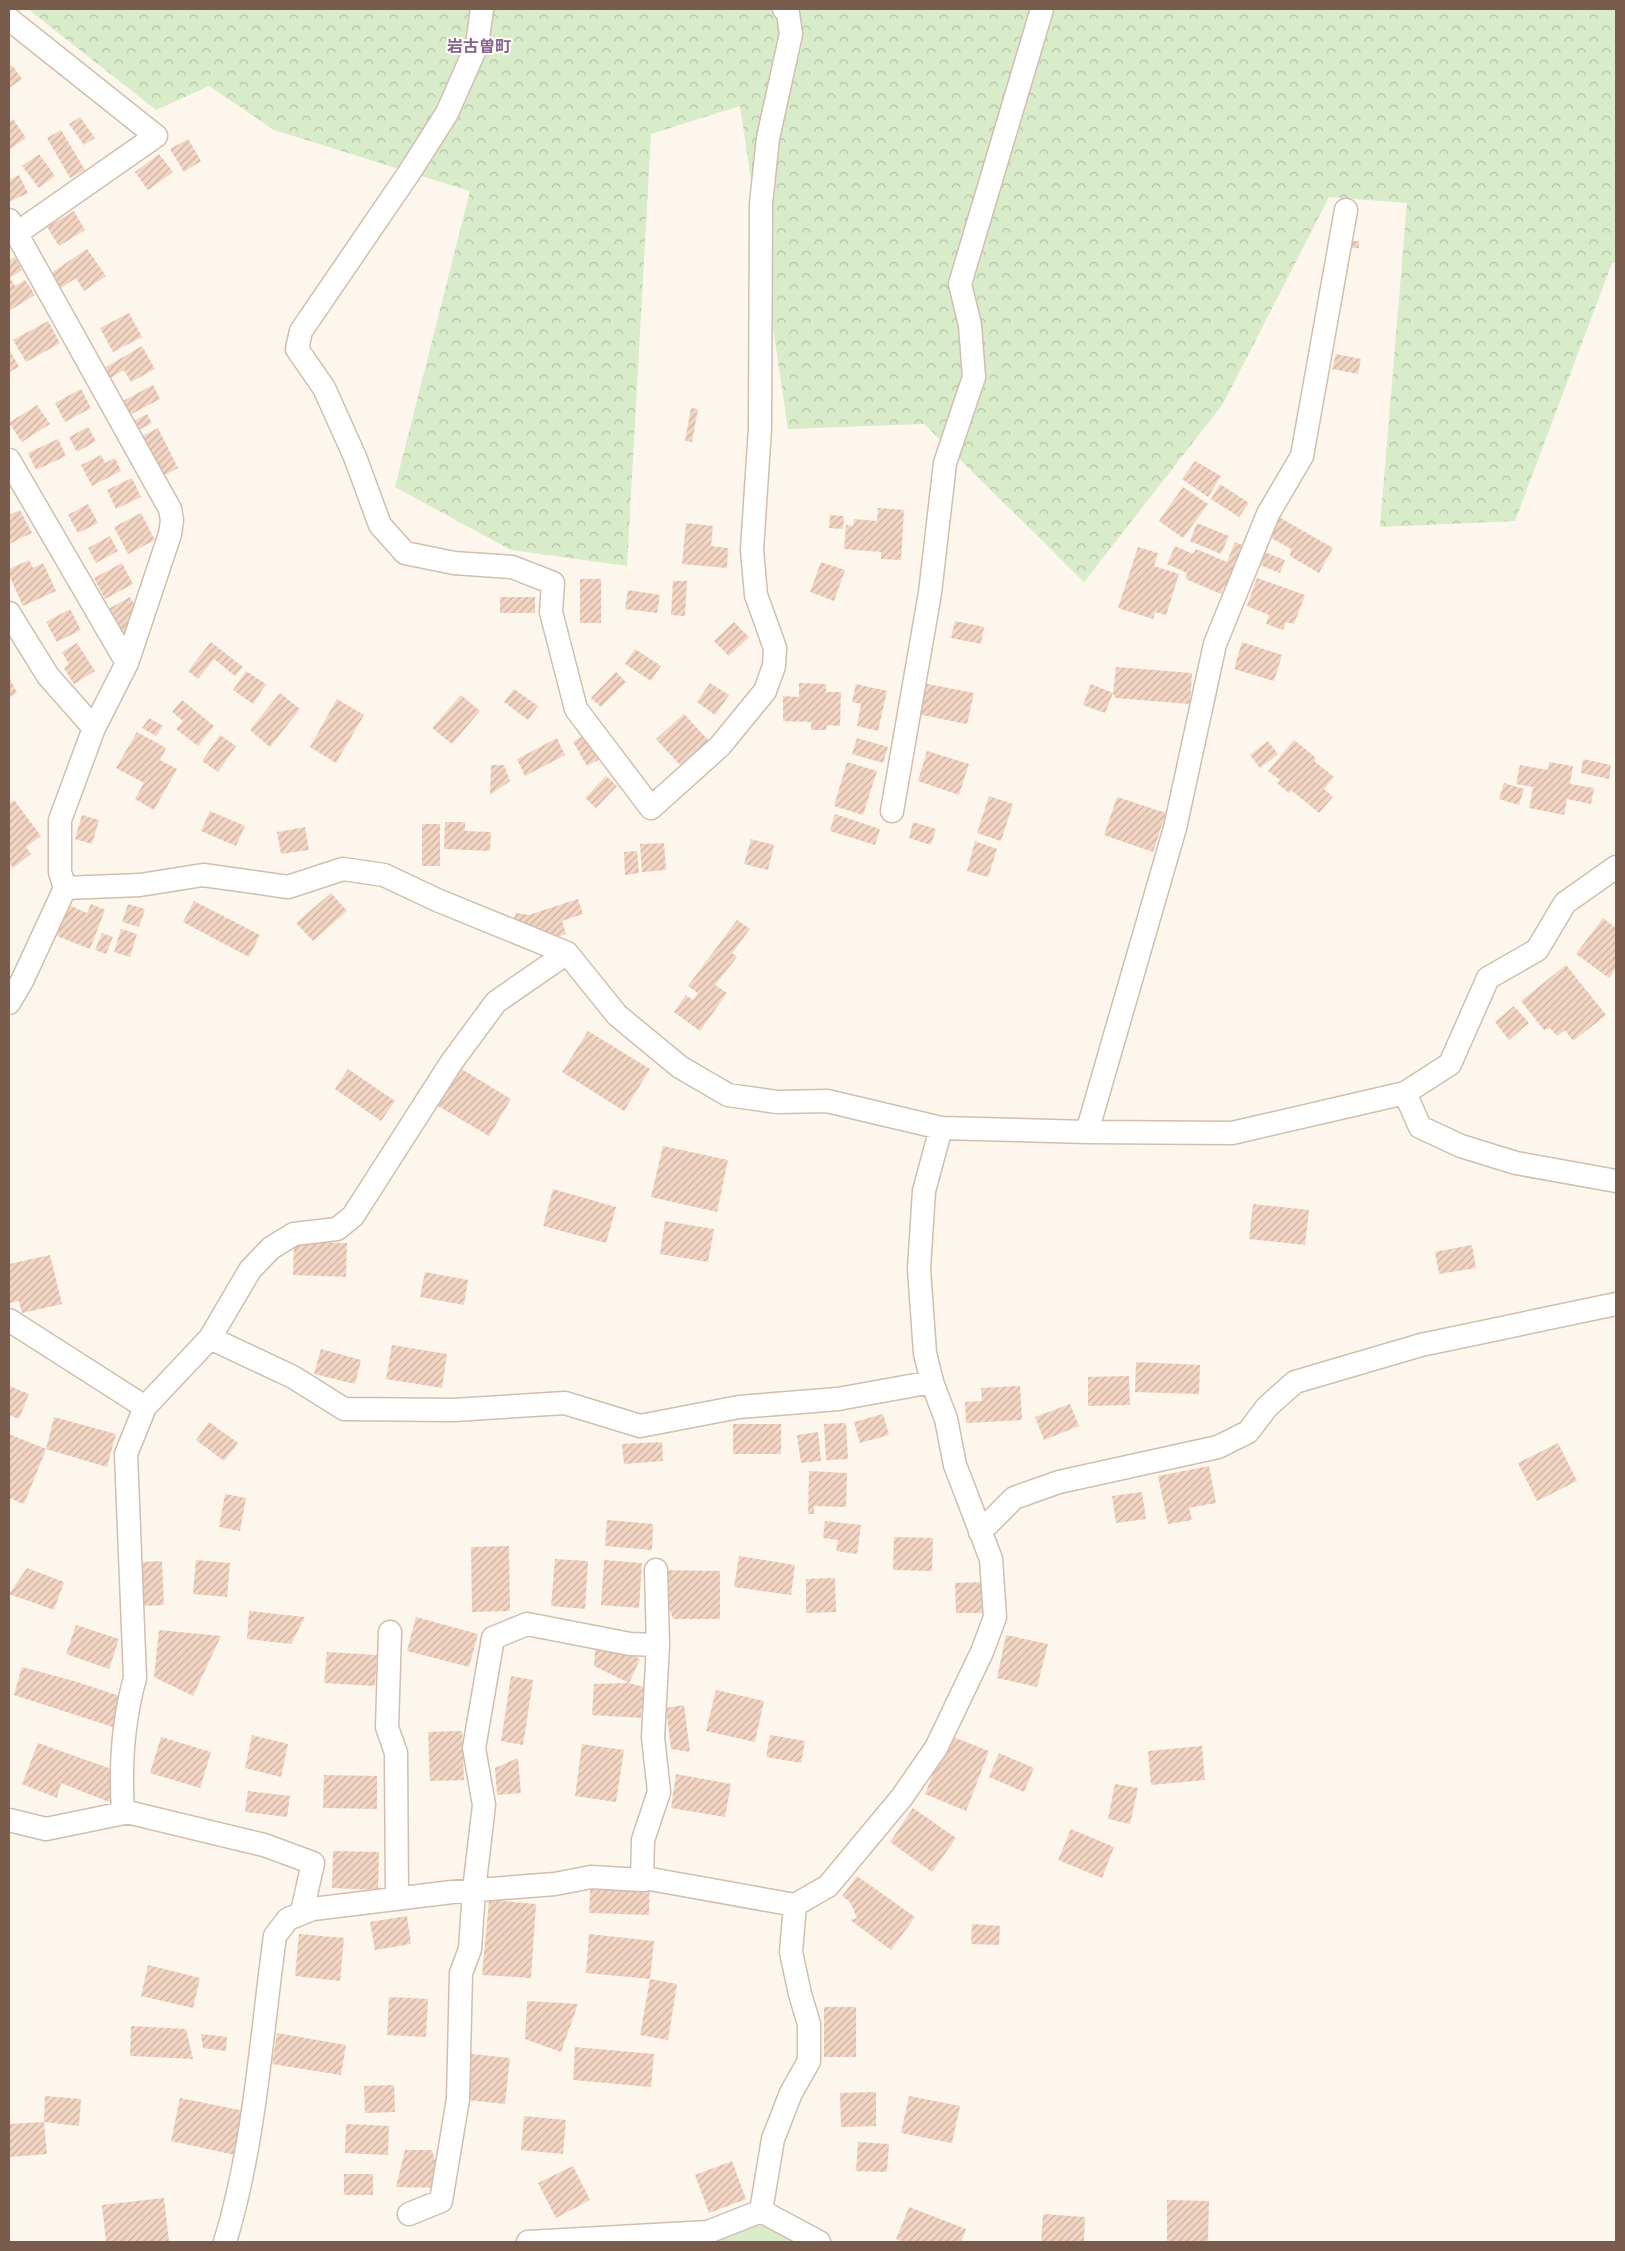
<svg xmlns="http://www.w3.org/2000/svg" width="1625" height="2251" viewBox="0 0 1625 2251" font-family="'Alegreya Sans','Noto Sans JP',sans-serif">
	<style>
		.green { fill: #d8ecc9 }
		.forest { fill: url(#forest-crowns) }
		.building { fill: url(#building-hatch) }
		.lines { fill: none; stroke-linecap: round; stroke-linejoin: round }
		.minor-casing { stroke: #d1beb0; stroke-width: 25 }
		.minor { stroke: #fff; stroke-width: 22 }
		.labels { text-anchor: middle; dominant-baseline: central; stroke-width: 4; stroke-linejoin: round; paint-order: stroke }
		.quarter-label { font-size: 16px; font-weight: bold; fill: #846695; stroke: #fffaf3 }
	</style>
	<defs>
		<pattern id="forest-crowns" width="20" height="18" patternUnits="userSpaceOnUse" patternTransform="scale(1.25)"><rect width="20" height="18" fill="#d8ecc9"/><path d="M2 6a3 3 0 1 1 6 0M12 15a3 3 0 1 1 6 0" fill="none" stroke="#b4c2a5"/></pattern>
		<pattern id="building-hatch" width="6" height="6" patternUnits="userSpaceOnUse" patternTransform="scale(1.25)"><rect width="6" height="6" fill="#f3d5c3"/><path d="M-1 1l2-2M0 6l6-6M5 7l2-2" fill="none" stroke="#cab0a1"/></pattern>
	</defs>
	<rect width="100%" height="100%" fill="#fdf6ec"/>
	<!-- green -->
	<path class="green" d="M 761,2211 L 819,2242 L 639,2242 Z"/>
	<!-- forest -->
	<path class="forest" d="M 28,9 L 1616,9 L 1616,263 L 1612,263 L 1515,521 L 1380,527 L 1407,203 L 1329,197 L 1223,404 L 1084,582 L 924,424 L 788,429 L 740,106 L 651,134 L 627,566 L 511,550 L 395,487 L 470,191 L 274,130 L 209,86 L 156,110 Z"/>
	<!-- building -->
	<path class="building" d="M 12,65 L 22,79 L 9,88 L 9,68 Z
		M 80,117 L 95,138 L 84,145 L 69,124 Z
		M 13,119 L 26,138 L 9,150 L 9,122 Z
		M 61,130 L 85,170 L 70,178 L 47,138 Z
		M 188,139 L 201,161 L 184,172 L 170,149 Z
		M 39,154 L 55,176 L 39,188 L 22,166 Z
		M 159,154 L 173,172 L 148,190 L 135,172 Z
		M 19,175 L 28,193 L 9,202 L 9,180 Z
		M 74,211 L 85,230 L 59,246 L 47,227 Z
		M 1349,241 L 1359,241 L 1359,248 L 1349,248 Z
		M 87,249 L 106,276 L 84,291 L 76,278 L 61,288 L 51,273 Z
		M 15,257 L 22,270 L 10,278 L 15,286 L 25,280 L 35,295 L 9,311 L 9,261 Z
		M 129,313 L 142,337 L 113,352 L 100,328 Z
		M 48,321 L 60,343 L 26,362 L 13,340 Z
		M 142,346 L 155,369 L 131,382 L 124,370 L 107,380 L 101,370 Z
		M 9,349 L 19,367 L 9,372 Z
		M 1336,354 L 1361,359 L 1358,374 L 1332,369 Z
		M 153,385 L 160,399 L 126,417 L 119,403 Z
		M 81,389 L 91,408 L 65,422 L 55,403 Z
		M 37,405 L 50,424 L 22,442 L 9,423 Z
		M 691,408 L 698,409 L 692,442 L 685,441 Z
		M 147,414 L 152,423 L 135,432 L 130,423 Z
		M 88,427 L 96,441 L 77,452 L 69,437 Z
		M 158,428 L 178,468 L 159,478 L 138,438 Z
		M 58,439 L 66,456 L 36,470 L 28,453 Z
		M 101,455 L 105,463 L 115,458 L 121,471 L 92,486 L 81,465 Z
		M 1195,461 L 1221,476 L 1208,497 L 1182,479 Z
		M 132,478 L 141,497 L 116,509 L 107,490 Z
		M 1220,484 L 1249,503 L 1239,517 L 1211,499 Z
		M 1183,487 L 1208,504 L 1183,538 L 1159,521 Z
		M 88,504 L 98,523 L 78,533 L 68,515 Z
		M 878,508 L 904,510 L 901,560 L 881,559 L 881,552 L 844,549 L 846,525 L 853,526 L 854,519 L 877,521 Z
		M 20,510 L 32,533 L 9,544 L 9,515 Z
		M 141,513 L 155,540 L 128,554 L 114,527 Z
		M 830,515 L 844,516 L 843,529 L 829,528 Z
		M 1277,516 L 1333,548 L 1319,573 L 1290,556 L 1291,549 L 1266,535 Z
		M 686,523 L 713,526 L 711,546 L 728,548 L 727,568 L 682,564 Z
		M 1197,523 L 1229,536 L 1221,554 L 1190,541 Z
		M 110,536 L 118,551 L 96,563 L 88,548 Z
		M 1235,542 L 1258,552 L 1241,594 L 1224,587 L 1221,594 L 1186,579 L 1187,573 L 1167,564 L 1175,546 L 1193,554 L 1196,549 L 1227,562 Z
		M 1138,547 L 1158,553 L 1154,566 L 1179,574 L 1166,615 L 1155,612 L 1153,619 L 1118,608 Z
		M 1262,551 L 1285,560 L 1280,573 L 1257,564 Z
		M 29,560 L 33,568 L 43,563 L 56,591 L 23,606 L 9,575 L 9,569 Z
		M 821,562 L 845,570 L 834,601 L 810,592 Z
		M 122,563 L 133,584 L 105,599 L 94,578 Z
		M 1257,578 L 1305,595 L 1294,624 L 1286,622 L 1283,630 L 1266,624 L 1269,615 L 1247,606 Z
		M 580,579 L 601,579 L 601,623 L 580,623 Z
		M 673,581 L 687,581 L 685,616 L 671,615 Z
		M 628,590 L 660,595 L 657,613 L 625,609 Z
		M 130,597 L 146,626 L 118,641 L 103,612 Z
		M 500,597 L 535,597 L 535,613 L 500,613 Z
		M 70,609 L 81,630 L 57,642 L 46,622 Z
		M 955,621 L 984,627 L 981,644 L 951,638 Z
		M 734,622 L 749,637 L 729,656 L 714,641 Z
		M 211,642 L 243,667 L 235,676 L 214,659 L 198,679 L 188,671 Z
		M 1242,642 L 1282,655 L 1274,681 L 1234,669 Z
		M 77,643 L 95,671 L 74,684 L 64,668 L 69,664 L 62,652 Z
		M 635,649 L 661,666 L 651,681 L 625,664 Z
		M 1116,667 L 1192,673 L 1190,704 L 1115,698 L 1113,693 Z
		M 246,671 L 266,684 L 253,704 L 233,690 Z
		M 616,672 L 626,682 L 601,707 L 591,698 Z
		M 9,677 L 17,693 L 9,698 Z
		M 710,683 L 729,695 L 715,715 L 697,702 Z
		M 799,683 L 826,684 L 826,692 L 841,692 L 840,726 L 827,725 L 826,730 L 811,730 L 811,722 L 783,721 L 783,696 L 799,697 Z
		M 923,683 L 974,693 L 967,724 L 917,714 Z
		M 856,684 L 887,691 L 878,731 L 857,726 L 861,704 L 852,702 Z
		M 1091,684 L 1113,693 L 1105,713 L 1083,705 Z
		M 514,689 L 538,706 L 528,720 L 504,702 Z
		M 280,693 L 300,709 L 270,747 L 250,730 Z
		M 461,695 L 480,711 L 452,744 L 432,728 Z
		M 337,699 L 364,715 L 336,763 L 310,747 Z
		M 182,700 L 214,726 L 198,746 L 176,729 L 183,721 L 172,712 Z
		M 684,714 L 709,741 L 681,766 L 656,739 Z
		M 149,718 L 163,726 L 156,736 L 142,728 Z
		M 137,732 L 166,748 L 160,760 L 177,769 L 154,810 L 135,799 L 144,783 L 116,768 Z
		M 585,734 L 600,759 L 587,766 L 573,742 Z
		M 220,735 L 236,746 L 218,772 L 202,761 Z
		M 557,738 L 565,755 L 525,776 L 517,759 Z
		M 857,738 L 888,747 L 883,763 L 852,754 Z
		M 1294,740 L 1316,758 L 1314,761 L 1334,777 L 1324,789 L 1333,797 L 1319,813 L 1291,790 L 1289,793 L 1277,783 L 1280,780 L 1268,771 Z
		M 1268,741 L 1278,754 L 1260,768 L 1250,755 Z
		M 927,751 L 969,764 L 959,795 L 918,781 Z
		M 1583,759 L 1611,765 L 1609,779 L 1581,773 Z
		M 847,762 L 877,771 L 863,815 L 834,806 Z
		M 1549,762 L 1573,766 L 1570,784 L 1594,788 L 1591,804 L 1567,799 L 1564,815 L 1529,808 L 1533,787 L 1516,784 L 1520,765 L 1548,770 Z
		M 491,765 L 504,765 L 510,781 L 490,795 Z
		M 606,776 L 617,786 L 596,808 L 585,798 Z
		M 1504,783 L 1524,789 L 1519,805 L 1499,799 Z
		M 989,796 L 1013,804 L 1001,841 L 977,833 Z
		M 1117,797 L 1166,813 L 1153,852 L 1104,835 Z
		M 14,800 L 41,836 L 26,847 L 31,854 L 13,868 L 9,862 L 9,804 Z
		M 210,811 L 245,826 L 236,846 L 201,831 Z
		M 835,814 L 880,829 L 875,845 L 830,831 Z
		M 82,815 L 99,820 L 92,844 L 75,839 Z
		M 445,822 L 465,822 L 465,831 L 491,832 L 490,851 L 444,849 Z
		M 913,822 L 936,829 L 931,845 L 909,838 Z
		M 422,824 L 440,824 L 440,866 L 422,866 Z
		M 305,827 L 309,850 L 281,854 L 277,832 Z
		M 751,839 L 774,845 L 768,870 L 744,864 Z
		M 975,841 L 997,849 L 988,877 L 967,871 Z
		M 664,843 L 666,870 L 642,872 L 640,844 Z
		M 637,851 L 639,873 L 625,875 L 624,852 Z
		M 331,893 L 347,911 L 313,941 L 296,923 Z
		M 578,899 L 583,914 L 562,921 L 566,934 L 546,940 L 511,926 L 516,913 L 529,915 Z
		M 194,901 L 260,935 L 249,957 L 183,922 Z
		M 91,904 L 105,910 L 90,949 L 57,936 L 69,905 L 87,913 Z
		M 128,904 L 145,909 L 139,927 L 122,922 Z
		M 1603,918 L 1616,928 L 1616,968 L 1609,978 L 1576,954 Z
		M 737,920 L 750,929 L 732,953 L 737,957 L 715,985 L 727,993 L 700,1031 L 674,1012 L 686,995 L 693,1000 L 698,993 L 688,986 Z
		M 121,929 L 137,934 L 130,957 L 114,952 Z
		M 102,933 L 113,937 L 106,954 L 95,950 Z
		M 1566,965 L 1606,1015 L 1573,1041 L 1565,1030 L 1557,1036 L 1550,1028 L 1544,1030 L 1521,1001 Z
		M 1514,1006 L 1529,1023 L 1509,1040 L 1495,1022 Z
		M 588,1031 L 650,1069 L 624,1111 L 562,1072 Z
		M 460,1068 L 511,1099 L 489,1136 L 438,1106 Z
		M 348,1069 L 395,1101 L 381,1121 L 335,1089 Z
		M 663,1146 L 728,1160 L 717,1212 L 651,1197 Z
		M 553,1189 L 616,1207 L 606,1243 L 543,1226 Z
		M 1253,1204 L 1309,1210 L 1305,1245 L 1249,1239 Z
		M 665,1221 L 714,1229 L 708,1262 L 660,1254 Z
		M 294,1242 L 347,1243 L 346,1277 L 293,1275 Z
		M 1472,1245 L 1476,1268 L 1439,1274 L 1435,1252 Z
		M 50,1255 L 62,1304 L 22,1313 L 19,1301 L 10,1303 L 9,1264 Z
		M 425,1272 L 468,1280 L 464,1305 L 420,1297 Z
		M 392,1345 L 447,1354 L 442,1388 L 386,1379 Z
		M 321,1349 L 361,1360 L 355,1384 L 314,1374 Z
		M 1136,1362 L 1200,1365 L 1199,1394 L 1135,1392 Z
		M 1129,1376 L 1130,1405 L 1088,1406 L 1088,1377 Z
		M 9,1386 L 29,1394 L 19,1419 L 9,1415 Z
		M 1020,1386 L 1022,1420 L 966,1423 L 965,1402 L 982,1401 L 981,1388 Z
		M 1070,1404 L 1079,1426 L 1044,1440 L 1035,1417 Z
		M 883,1414 L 889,1435 L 860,1443 L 854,1422 Z
		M 54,1417 L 116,1434 L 107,1467 L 46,1449 Z
		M 209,1422 L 238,1443 L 224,1461 L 196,1440 Z
		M 846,1423 L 848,1459 L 826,1460 L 824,1424 Z
		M 733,1424 L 781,1424 L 781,1454 L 733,1454 Z
		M 818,1432 L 821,1461 L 801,1463 L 797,1435 Z
		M 9,1434 L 46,1449 L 24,1504 L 9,1498 Z
		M 662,1442 L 663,1461 L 624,1464 L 622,1444 Z
		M 1558,1443 L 1577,1481 L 1537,1501 L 1518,1463 Z
		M 1209,1466 L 1216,1503 L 1189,1508 L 1192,1520 L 1168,1524 L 1158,1476 Z
		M 809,1471 L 847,1473 L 846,1507 L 814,1506 L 814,1514 L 808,1514 Z
		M 1142,1492 L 1146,1519 L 1116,1523 L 1112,1496 Z
		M 225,1494 L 246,1498 L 240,1531 L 219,1527 Z
		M 607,1520 L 653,1524 L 652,1550 L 605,1546 Z
		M 825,1521 L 861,1525 L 857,1554 L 836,1551 L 838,1540 L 823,1538 Z
		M 894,1537 L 933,1538 L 932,1571 L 893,1570 Z
		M 509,1546 L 510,1611 L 472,1612 L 471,1547 Z
		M 739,1556 L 795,1565 L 791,1595 L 734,1587 Z
		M 555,1559 L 588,1561 L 585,1609 L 551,1606 Z
		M 196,1560 L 230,1563 L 227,1597 L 193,1594 Z
		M 604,1560 L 642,1563 L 639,1608 L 601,1605 Z
		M 162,1561 L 164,1605 L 142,1606 L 140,1562 Z
		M 27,1568 L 64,1582 L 54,1610 L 9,1594 Z
		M 656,1570 L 720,1571 L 720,1619 L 673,1619 Z
		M 835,1578 L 836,1612 L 806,1613 L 806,1579 Z
		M 981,1582 L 982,1613 L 956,1613 L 955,1583 Z
		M 249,1611 L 305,1617 L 291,1644 L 247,1639 Z
		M 416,1617 L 478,1634 L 469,1667 L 407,1651 Z
		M 76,1625 L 119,1639 L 109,1669 L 66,1654 Z
		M 159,1630 L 221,1636 L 193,1696 L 154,1677 Z
		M 1006,1635 L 1048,1644 L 1037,1687 L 997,1678 Z
		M 596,1638 L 640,1659 L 629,1683 L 594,1666 Z
		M 327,1652 L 377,1655 L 375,1686 L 324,1683 Z
		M 22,1667 L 74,1681 L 129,1699 L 119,1729 L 14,1695 Z
		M 511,1676 L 533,1680 L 523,1745 L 501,1741 Z
		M 629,1683 L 644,1687 L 641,1718 L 592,1715 L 594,1684 Z
		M 716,1690 L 764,1701 L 755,1742 L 706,1731 Z
		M 684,1705 L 690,1752 L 671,1749 L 666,1708 Z
		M 462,1731 L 464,1780 L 430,1781 L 428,1732 Z
		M 252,1735 L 288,1744 L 281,1777 L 245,1768 Z
		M 770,1735 L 805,1741 L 801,1763 L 766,1757 Z
		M 948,1735 L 989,1751 L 966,1811 L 925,1794 Z
		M 161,1737 L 211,1752 L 200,1788 L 150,1773 Z
		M 38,1743 L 120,1772 L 109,1802 L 61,1783 L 57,1798 L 22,1784 Z
		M 582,1744 L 624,1750 L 616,1802 L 575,1796 Z
		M 1202,1746 L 1205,1780 L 1151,1785 L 1148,1751 Z
		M 999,1753 L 1034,1768 L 1024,1792 L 989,1777 Z
		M 518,1758 L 521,1793 L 497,1795 L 495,1768 Z
		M 676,1774 L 731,1784 L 725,1817 L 671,1808 Z
		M 324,1775 L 377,1776 L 377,1809 L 323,1808 Z
		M 1115,1784 L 1138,1788 L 1130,1824 L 1108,1819 Z
		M 248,1791 L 290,1796 L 287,1817 L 245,1812 Z
		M 913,1808 L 956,1838 L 932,1872 L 890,1842 Z
		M 1071,1829 L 1114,1847 L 1102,1878 L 1058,1860 Z
		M 333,1851 L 379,1852 L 378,1890 L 332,1888 Z
		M 857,1876 L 915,1917 L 891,1950 L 850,1920 L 857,1918 L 850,1902 L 842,1896 Z
		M 591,1877 L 650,1879 L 649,1915 L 589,1913 Z
		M 489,1900 L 536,1904 L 531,1978 L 482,1975 Z
		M 407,1916 L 411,1944 L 375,1950 L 370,1922 Z
		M 972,1924 L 1000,1926 L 999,1945 L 971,1944 Z
		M 299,1934 L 344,1938 L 340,1981 L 295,1976 Z
		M 589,1934 L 654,1941 L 650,1979 L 586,1973 Z
		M 148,1965 L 200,1978 L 193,2008 L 141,1996 Z
		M 650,1979 L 677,1984 L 668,2040 L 640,2035 Z
		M 389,1997 L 428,1999 L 426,2037 L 387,2035 Z
		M 527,2001 L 578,2004 L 561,2052 L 525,2039 Z
		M 824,2007 L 856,2007 L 856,2057 L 824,2057 Z
		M 131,2026 L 186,2029 L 193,2059 L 130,2056 Z
		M 277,2033 L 346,2045 L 341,2075 L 272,2064 Z
		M 201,2034 L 227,2037 L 226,2051 L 203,2048 Z
		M 575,2047 L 654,2054 L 651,2087 L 573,2080 Z
		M 463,2053 L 510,2058 L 505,2104 L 458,2099 Z
		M 394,2085 L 395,2112 L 365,2113 L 364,2086 Z
		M 876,2092 L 876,2126 L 841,2127 L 840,2093 Z
		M 45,2096 L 81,2099 L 79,2126 L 44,2122 Z
		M 909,2096 L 960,2106 L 952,2143 L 901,2133 Z
		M 180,2098 L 244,2111 L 235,2155 L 171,2141 Z
		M 524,2116 L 566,2120 L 563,2154 L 521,2150 Z
		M 44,2122 L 47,2154 L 9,2157 L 9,2124 Z
		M 346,2124 L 389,2126 L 388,2155 L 345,2153 Z
		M 858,2142 L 889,2144 L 887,2172 L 856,2171 Z
		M 405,2150 L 432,2150 L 443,2188 L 396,2187 Z
		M 732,2161 L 746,2199 L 709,2213 L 695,2175 Z
		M 573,2166 L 590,2200 L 556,2218 L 538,2183 Z
		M 344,2174 L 373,2174 L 373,2195 L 344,2195 Z
		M 164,2198 L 169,2242 L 106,2242 L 102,2205 Z
		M 1167,2200 L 1209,2201 L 1208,2242 L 1167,2242 Z
		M 909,2207 L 966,2229 L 961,2242 L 905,2242 L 896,2239 Z
		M 1043,2214 L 1085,2217 L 1084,2242 L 1041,2242 Z"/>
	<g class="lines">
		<!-- minor casing -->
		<g class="minor-casing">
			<path id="minor" d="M 482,9 L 477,45 L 447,113 L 409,173 L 301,331 L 297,349 L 324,388 L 355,457 L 380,525 L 405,553 L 454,563 L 512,567 L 553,583 L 551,612 L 576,709 L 651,808 L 720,746 L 765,691 L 774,666 L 775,648 L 756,595 L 752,550 L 760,428 L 761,204 L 768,138 L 791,34 L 788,13 L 784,9
				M 9,19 L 156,136 L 17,233
				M 9,220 L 170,509 L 172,520 L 170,534 L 127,663 L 94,728
				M 9,460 L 127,663
				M 9,613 L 48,676 L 94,728 L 60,820 L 60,872 L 65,888 L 22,981 L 9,1003
				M 892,811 L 930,593 L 945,463 L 974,377 L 970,325 L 960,284 L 1042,9
				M 65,888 L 140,885 L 203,875 L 288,887 L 343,869 L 384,875 L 437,900 L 567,953 L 617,1015 L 680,1067 L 728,1095 L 777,1102 L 827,1101 L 941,1128 L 1087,1132 L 1232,1133 L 1405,1093 L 1450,1064 L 1488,978 L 1537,950 L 1565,903 L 1616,867
				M 1405,1093 L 1420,1127 L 1461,1146 L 1516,1163 L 1616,1181
				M 1087,1132 L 1175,828 L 1215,644 L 1268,514 L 1302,456 L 1346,210
				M 9,1320 L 145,1407
				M 210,1338 L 293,1377 L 344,1409 L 454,1410 L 565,1403 L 640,1426 L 739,1407 L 838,1399 L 932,1382
				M 980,1532 L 1014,1498 L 1059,1482 L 1218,1447 L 1248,1432 L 1267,1407 L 1295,1382 L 1421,1345 L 1616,1304
				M 656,1570 L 658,1645
				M 390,1632 L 387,1727 L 396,1753 L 397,1899
				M 9,1820 L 46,1829 L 129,1812
				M 302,1912 L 313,1863 L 264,1845 L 123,1811 C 120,1766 123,1721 135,1678 L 126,1454 L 145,1407 L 210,1338 L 250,1270 L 271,1248 L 294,1234 L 337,1229 L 353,1216 L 451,1063 L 496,1002 L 567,953
				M 761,2211 L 773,2139 L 791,2093 L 809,2061 L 809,2024 L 800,1994 L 791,1952 L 795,1905
				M 409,2214 L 441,2201 L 458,2099 L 461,1973 L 470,1949 L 474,1890 L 484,1805 L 474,1748 L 493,1638 L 527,1624 L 630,1644 L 658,1645 L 653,1737 L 659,1792 L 643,1840 L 642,1880
				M 225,2242 C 255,2143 261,2038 275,1936 L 288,1919 L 313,1909 L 452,1892 L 555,1884 L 591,1877 L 642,1880 L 650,1879 L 795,1905 L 828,1886 L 902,1797 L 936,1748 L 982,1652 L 995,1617 L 991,1559 L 955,1465 L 946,1419 L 932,1382 L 925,1353 L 919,1269 L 924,1191 L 941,1128
				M 528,2242 L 708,2232 L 761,2211 L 819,2242"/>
		</g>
		<!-- minor -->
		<use href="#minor" class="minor"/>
	</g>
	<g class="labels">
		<!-- quarter labels -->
		<g class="quarter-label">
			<text x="479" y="47">岩古曽町</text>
		</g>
	</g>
	<!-- border -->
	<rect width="1625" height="2251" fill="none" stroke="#7a5c4d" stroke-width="20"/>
</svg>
